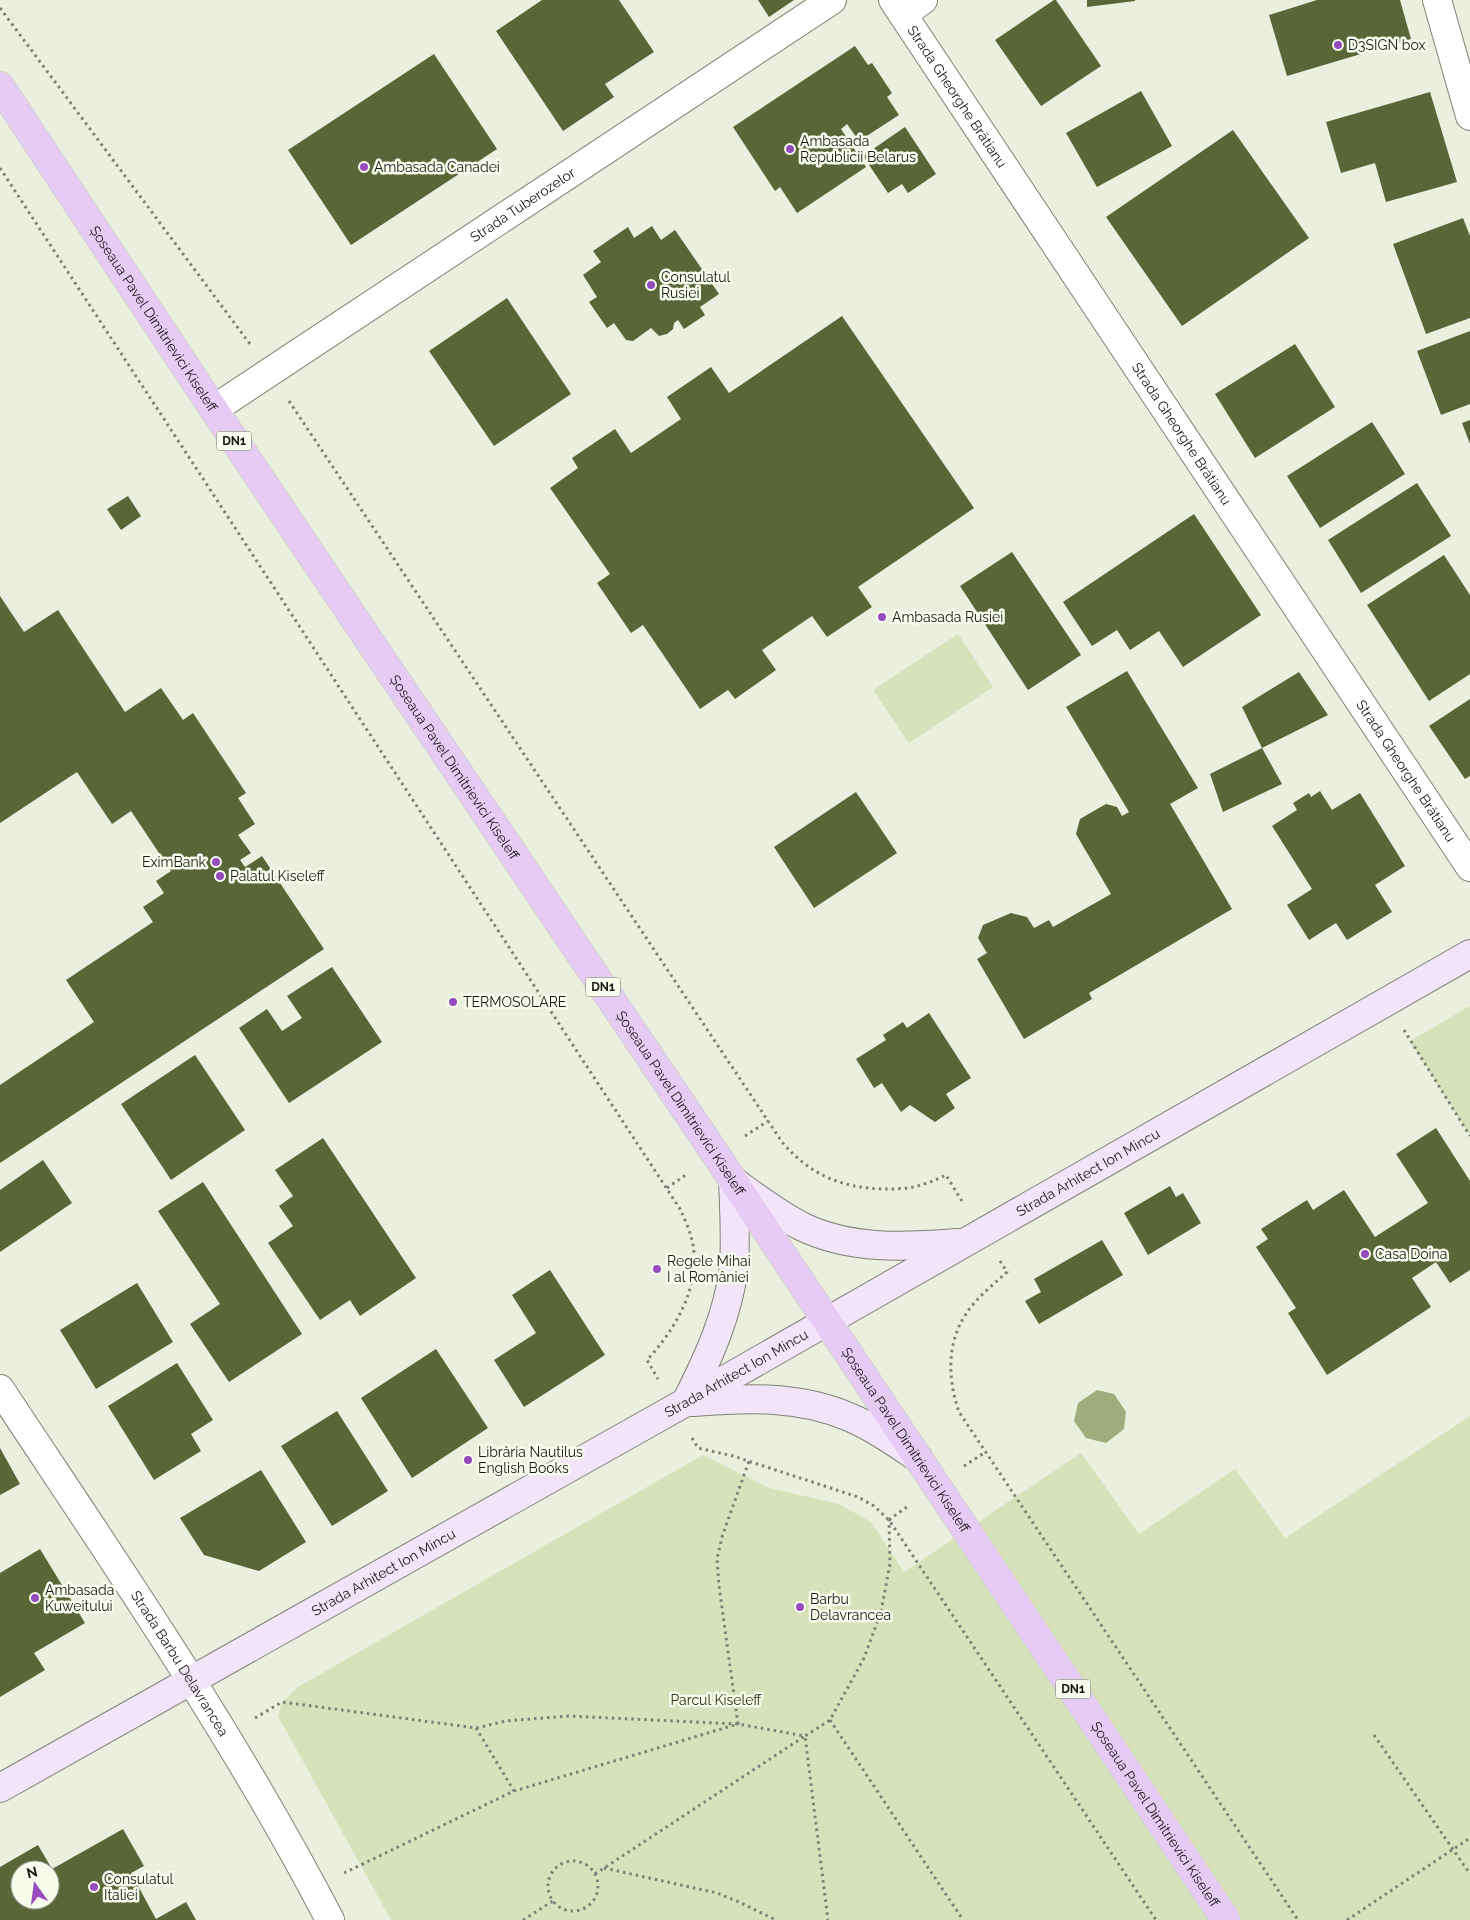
<svg xmlns="http://www.w3.org/2000/svg" width="1470" height="1920" viewBox="0 0 1470 1920" font-family="Raleway,sans-serif">
	<style>
		.green { fill: #d7e2bb }
		.water { fill: #9fad7d }
		.building { fill: #5a6638; fill-rule: evenodd }
		.lines { fill: none; stroke-linecap: round; stroke-linejoin: round }
		.street-casing { stroke: #7e8374; stroke-width: 30 }
		.secondary-casing { stroke: #7e8374; stroke-width: 30 }
		.primary-casing { stroke: #d1d1d0; stroke-width: 30 }
		.path { stroke: #7c8075; stroke-width: 3; stroke-dasharray: 2.5 4; stroke-linecap: butt }
		.street { stroke: #fff; stroke-width: 28 }
		.secondary { stroke: #f2e5fa; stroke-width: 28 }
		.primary { stroke: #e6cbf5; stroke-width: 28 }
		.poi-dot { fill: #974bbd; stroke: #f7fcec; stroke-width: 2 }
		.labels { text-anchor: middle; dominant-baseline: central; stroke-width: 5; stroke-linejoin: round; paint-order: stroke }
		.shield { fill: #f7fcec; stroke: #5a5d54; stroke-width: 1 }
		.shield-label { font-size: 12px; font-weight: bold; fill: #171913 }
		.poi-label { font-size: 14px; fill: #171913; stroke: #f7fcec; text-anchor: start }
		.street-label { font-size: 14px; fill: #171913; stroke: #f7fcec }
		.park-label { font-size: 14px; fill: #2c350f; stroke: #f7fcec }
	</style>
	<rect width="100%" height="100%" fill="#eaefdf"/>
	<!-- green -->
	<path class="green" d="M 958,634 L 993,687 L 909,743 L 873,690 Z
		M 1470,1006 L 1470,1136 L 1410,1041 Z
		M 1470,1416 L 1470,1920 L 391,1920 L 278,1716 L 282,1702 L 298,1687 L 703,1455 L 769,1488 L 839,1504 L 871,1522 L 904,1572 L 1081,1453 L 1139,1534 L 1235,1469 L 1285,1538 Z"/>
	<!-- water -->
	<path class="water" d="M 1097,1390 L 1114,1394 L 1126,1412 L 1124,1429 L 1106,1443 L 1086,1438 L 1074,1421 L 1078,1403 Z"/>
	<!-- building -->
	<path class="building" d="M 542,0 L 619,0 L 654,52 L 605,84 L 614,97 L 563,131 L 496,31 Z
		M 758,0 L 794,0 L 769,17 Z
		M 1054,0 L 1056,0 L 1101,66 L 1041,106 L 995,40 Z
		M 1087,0 L 1135,0 L 1135,1 L 1087,7 Z
		M 1317,0 L 1400,0 L 1411,39 L 1287,76 L 1269,15 Z
		M 855,46 L 868,65 L 872,63 L 892,93 L 887,97 L 899,115 L 859,141 L 847,124 L 841,129 L 866,167 L 797,213 L 780,187 L 775,191 L 733,127 Z
		M 434,54 L 497,149 L 351,245 L 288,150 Z
		M 1141,91 L 1172,146 L 1097,187 L 1066,133 Z
		M 1430,92 L 1457,182 L 1386,202 L 1375,163 L 1341,173 L 1326,122 Z
		M 905,127 L 936,174 L 908,193 L 902,184 L 888,193 L 863,156 Z
		M 1233,130 L 1309,238 L 1182,326 L 1106,217 Z
		M 1463,218 L 1470,236 L 1470,318 L 1426,334 L 1393,244 Z
		M 652,226 L 661,240 L 675,230 L 719,294 L 700,307 L 705,315 L 684,329 L 678,320 L 674,323 L 673,329 L 667,334 L 659,336 L 651,328 L 633,341 L 626,340 L 614,323 L 607,328 L 589,302 L 597,297 L 583,275 L 601,262 L 593,251 L 628,227 L 634,238 Z
		M 507,298 L 571,394 L 494,446 L 429,351 Z
		M 842,316 L 974,508 L 858,587 L 872,607 L 827,637 L 812,616 L 762,650 L 776,670 L 735,699 L 728,690 L 700,709 L 643,625 L 631,633 L 597,583 L 610,574 L 550,488 L 578,468 L 572,458 L 615,429 L 631,453 L 681,419 L 667,397 L 711,367 L 729,393 Z
		M 1470,331 L 1470,404 L 1441,415 L 1417,351 Z
		M 1295,344 L 1335,407 L 1255,458 L 1215,394 Z
		M 1470,420 L 1470,444 L 1462,423 Z
		M 1372,422 L 1405,474 L 1320,528 L 1287,476 Z
		M 1417,483 L 1451,536 L 1361,593 L 1328,540 Z
		M 128,496 L 141,516 L 121,530 L 107,509 Z
		M 1194,514 L 1261,615 L 1183,667 L 1159,631 L 1130,650 L 1117,630 L 1092,646 L 1063,602 Z
		M 1012,552 L 1081,655 L 1028,690 L 960,586 Z
		M 1444,555 L 1470,595 L 1470,674 L 1429,701 L 1367,605 Z
		M 0,596 L 24,632 L 58,610 L 125,712 L 161,688 L 183,720 L 193,713 L 246,793 L 238,798 L 255,824 L 238,835 L 251,853 L 240,860 L 245,867 L 262,856 L 324,949 L 0,1163 L 0,1085 L 94,1022 L 66,980 L 153,922 L 143,907 L 164,893 L 156,881 L 171,871 L 131,811 L 112,824 L 77,772 L 0,823 Z
		M 1127,671 L 1198,788 L 1170,804 L 1232,909 L 1089,993 L 1092,999 L 1024,1039 L 977,959 L 987,953 L 978,938 L 983,925 L 1011,913 L 1027,917 L 1034,928 L 1049,920 L 1053,927 L 1111,894 L 1076,834 L 1080,819 L 1106,804 L 1117,807 L 1122,816 L 1129,812 L 1066,707 Z
		M 1299,672 L 1328,715 L 1262,748 L 1242,707 Z
		M 1470,699 L 1470,776 L 1465,779 L 1429,726 Z
		M 1262,748 L 1282,784 L 1223,812 L 1210,774 Z
		M 1320,791 L 1332,810 L 1360,793 L 1405,866 L 1375,885 L 1392,912 L 1347,940 L 1336,923 L 1309,940 L 1287,905 L 1312,889 L 1272,826 L 1297,810 L 1293,803 L 1309,793 L 1311,797 Z
		M 856,792 L 897,853 L 814,908 L 774,847 Z
		M 332,967 L 382,1042 L 289,1103 L 239,1028 L 267,1009 L 282,1031 L 302,1018 L 287,996 Z
		M 929,1013 L 971,1078 L 946,1094 L 955,1108 L 935,1122 L 910,1105 L 901,1112 L 882,1083 L 874,1088 L 856,1059 L 886,1040 L 883,1035 L 903,1022 L 907,1028 Z
		M 195,1055 L 245,1130 L 171,1180 L 121,1104 Z
		M 1436,1128 L 1470,1181 L 1470,1270 L 1450,1283 L 1436,1262 L 1412,1278 L 1431,1307 L 1327,1375 L 1288,1313 L 1296,1308 L 1256,1247 L 1268,1239 L 1261,1229 L 1307,1200 L 1313,1210 L 1344,1190 L 1375,1237 L 1428,1203 L 1396,1154 Z
		M 323,1138 L 416,1278 L 360,1316 L 350,1300 L 320,1320 L 268,1243 L 293,1226 L 279,1206 L 293,1196 L 275,1170 Z
		M 43,1160 L 72,1203 L 0,1252 L 0,1190 Z
		M 203,1182 L 302,1334 L 229,1382 L 190,1324 L 220,1304 L 158,1211 Z
		M 1170,1186 L 1176,1197 L 1183,1193 L 1201,1223 L 1148,1255 L 1124,1213 Z
		M 1102,1240 L 1123,1275 L 1039,1324 L 1025,1301 L 1041,1292 L 1034,1279 Z
		M 550,1270 L 605,1355 L 524,1407 L 494,1360 L 536,1333 L 512,1295 Z
		M 137,1283 L 173,1342 L 96,1389 L 60,1330 Z
		M 436,1349 L 488,1428 L 412,1478 L 361,1398 Z
		M 177,1363 L 213,1420 L 191,1434 L 201,1451 L 154,1480 L 108,1406 Z
		M 337,1411 L 388,1491 L 332,1526 L 281,1446 Z
		M 0,1448 L 20,1484 L 0,1495 Z
		M 261,1470 L 306,1542 L 259,1571 L 204,1555 L 180,1518 Z
		M 40,1549 L 85,1623 L 34,1653 L 45,1670 L 0,1697 L 0,1573 Z
		M 123,1829 L 144,1866 L 131,1873 L 156,1919 L 186,1902 L 196,1920 L 0,1920 L 0,1867 L 38,1845 L 52,1869 ZM 20,1870 L 50,1870 L 50,1900 L 20,1900 Z"/>
	<g class="lines">
		<!-- street casing -->
		<g class="street-casing">
			<g id="street">
				<path id="s1" d="M 893,0 L 1470,867"/>
				<path d="M 1437,0 L 1470,116"/>
				<path d="M 903,14 L 923,0"/>
				<path id="s2" d="M 214,409 L 832,0"/>
				<path id="s3" d="M 0,1389 C 115,1563 234,1735 330,1920"/>
			</g>
		</g>
		<!-- secondary casing -->
		<g class="secondary-casing">
			<g id="secondary">
				<path d="M 736,1183 C 758,1199 779,1215 803,1227 C 851,1250 905,1247 957,1243"/>
				<path d="M 686,1402 C 708,1359 729,1313 734,1265 C 736,1237 734,1208 733,1180"/>
				<path d="M 693,1402 C 746,1398 798,1395 849,1417 C 873,1427 896,1443 918,1458"/>
				<path id="s4" d="M 0,1788 L 686,1402 L 1470,954"/>
			</g>
		</g>
		<!-- primary casing -->
		<g class="primary-casing">
			<g id="primary">
				<path id="s5" d="M 0,86 L 224,425 L 716,1155 L 1226,1920"/>
			</g>
		</g>
		<!-- path -->
		<path class="path" d="M 0,8 L 250,344
			M 0,168 L 680,1209 C 686,1222 693,1237 694,1253 C 697,1293 673,1332 647,1360 L 658,1379
			M 289,401 L 782,1142 C 809,1174 841,1188 883,1189 C 896,1189 911,1189 924,1184 C 932,1182 939,1178 946,1175 L 963,1203
			M 1404,1030 L 1470,1136
			M 745,1136 L 768,1121
			M 667,1188 L 687,1174
			M 1000,1261 L 1007,1272 C 993,1285 976,1298 966,1314 C 946,1344 948,1380 959,1412 L 1298,1920
			M 692,1438 L 698,1448 L 733,1456 L 858,1497 L 874,1506 L 889,1520 L 1156,1920
			M 964,1466 L 984,1453
			M 889,1520 L 908,1506
			M 255,1718 L 282,1702 L 476,1728 L 506,1721 L 568,1716 L 738,1724 L 805,1736 L 830,1720 L 864,1658 L 881,1612 L 890,1564 L 889,1520
			M 830,1720 L 963,1920
			M 476,1728 L 514,1791
			M 1374,1735 L 1470,1874
			M548 1886a25 25 0 1 1 50 0a25 25 0 1 1-50 0Z
			M 604,1868 L 717,1893 L 741,1903 L 776,1920
			M 344,1873 L 514,1791 L 738,1724 L 719,1586 L 717,1559 L 722,1537 L 749,1461
			M 595,1874 L 805,1736 L 828,1920
			M 523,1920 L 553,1901
			M 1347,1920 L 1470,1838"/>
		<!-- street -->
		<use href="#street" class="street"/>
		<!-- secondary -->
		<use href="#secondary" class="secondary"/>
		<!-- primary -->
		<use href="#primary" class="primary"/>
	</g>
	<!-- markers -->
	<g class="poi-dot">
		<circle cx="1338" cy="45" r="5"/>
		<circle cx="790" cy="149" r="5"/>
		<circle cx="364" cy="167" r="5"/>
		<circle cx="651" cy="285" r="5"/>
		<circle cx="882" cy="617" r="5"/>
		<circle cx="216" cy="862" r="5"/>
		<circle cx="220" cy="876" r="5"/>
		<circle cx="453" cy="1002" r="5"/>
		<circle cx="1365" cy="1254" r="5"/>
		<circle cx="657" cy="1269" r="5"/>
		<circle cx="468" cy="1460" r="5"/>
		<circle cx="35" cy="1598" r="5"/>
		<circle cx="800" cy="1607" r="5"/>
		<circle cx="94" cy="1887" r="5"/>
	</g>
	<g class="labels">
		<!-- shield labels -->
		<g class="shield">
			<rect x="216.5" y="431.5" width="35" height="19" rx="4"/>
			<rect x="585.5" y="977.5" width="35" height="19" rx="4"/>
			<rect x="1055.5" y="1679.5" width="35" height="19" rx="4"/>
		</g>
		<g class="shield-label">
			<text x="234" y="441">DN1</text>
			<text x="603" y="987">DN1</text>
			<text x="1073" y="1689">DN1</text>
		</g>
		<!-- poi labels -->
		<g class="poi-label">
			<text x="1348" y="45">D3SIGN box</text>
			<text x="800" y="141">Ambasada<tspan x="800" dy="16">Republicii Belarus</tspan></text>
			<text x="374" y="167">Ambasada Canadei</text>
			<text x="661" y="277">Consulatul<tspan x="661" dy="16">Rusiei</tspan></text>
			<text x="892" y="617">Ambasada Rusiei</text>
			<text x="206" y="862" text-anchor="end">EximBank</text>
			<text x="230" y="876">Palatul Kiseleff</text>
			<text x="463" y="1002">TERMOSOLARE</text>
			<text x="1375" y="1254">Casa Doina</text>
			<text x="667" y="1261">Regele Mihai<tspan x="667" dy="16">I al României</tspan></text>
			<text x="478" y="1452">Librăria Nautilus<tspan x="478" dy="16">English Books</tspan></text>
			<text x="45" y="1590">Ambasada<tspan x="45" dy="16">Kuweitului</tspan></text>
			<text x="810" y="1599">Barbu<tspan x="810" dy="16">Delavrancea</tspan></text>
			<text x="104" y="1879">Consulatul<tspan x="104" dy="16">Italiei</tspan></text>
		</g>
		<!-- street labels -->
		<g class="street-label">
			<text stroke="none"><textPath href="#s1" startOffset="116">Strada Gheorghe Brătianu</textPath></text>
			<text stroke="none"><textPath href="#s2" startOffset="370">Strada Tuberozelor</textPath></text>
			<text stroke="none"><textPath href="#s5" startOffset="279">Șoseaua Pavel Dimitrievici Kiseleff</textPath></text>
			<text stroke="none"><textPath href="#s1" startOffset="521">Strada Gheorghe Brătianu</textPath></text>
			<text stroke="none"><textPath href="#s5" startOffset="819">Șoseaua Pavel Dimitrievici Kiseleff</textPath></text>
			<text stroke="none"><textPath href="#s1" startOffset="926">Strada Gheorghe Brătianu</textPath></text>
			<text stroke="none"><textPath href="#s5" startOffset="1224">Șoseaua Pavel Dimitrievici Kiseleff</textPath></text>
			<text stroke="none"><textPath href="#s4" startOffset="1250">Strada Arhitect Ion Mincu</textPath></text>
			<text stroke="none"><textPath href="#s4" startOffset="845">Strada Arhitect Ion Mincu</textPath></text>
			<text stroke="none"><textPath href="#s5" startOffset="1629">Șoseaua Pavel Dimitrievici Kiseleff</textPath></text>
			<text stroke="none"><textPath href="#s4" startOffset="440">Strada Arhitect Ion Mincu</textPath></text>
			<text stroke="none"><textPath href="#s3" startOffset="328">Strada Barbu Delavrancea</textPath></text>
			<text stroke="none"><textPath href="#s5" startOffset="2079">Șoseaua Pavel Dimitrievici Kiseleff</textPath></text>
		</g>
		<!-- park labels -->
		<g class="park-label">
			<text x="716" y="1700">Parcul Kiseleff</text>
		</g>
	</g>
	<!-- north arrow -->
	<g transform="translate(35 1885) rotate(346)"><circle r="24" fill="#f7fcec" stroke="#9da195"/>
	<path d="M0-4L9 19L0 12L-9 19Z" fill="#974bbd"/>
	<text y="-8" font-size="14" font-weight="bold" text-anchor="middle" fill="#171913">N</text>
	</g>
</svg>
